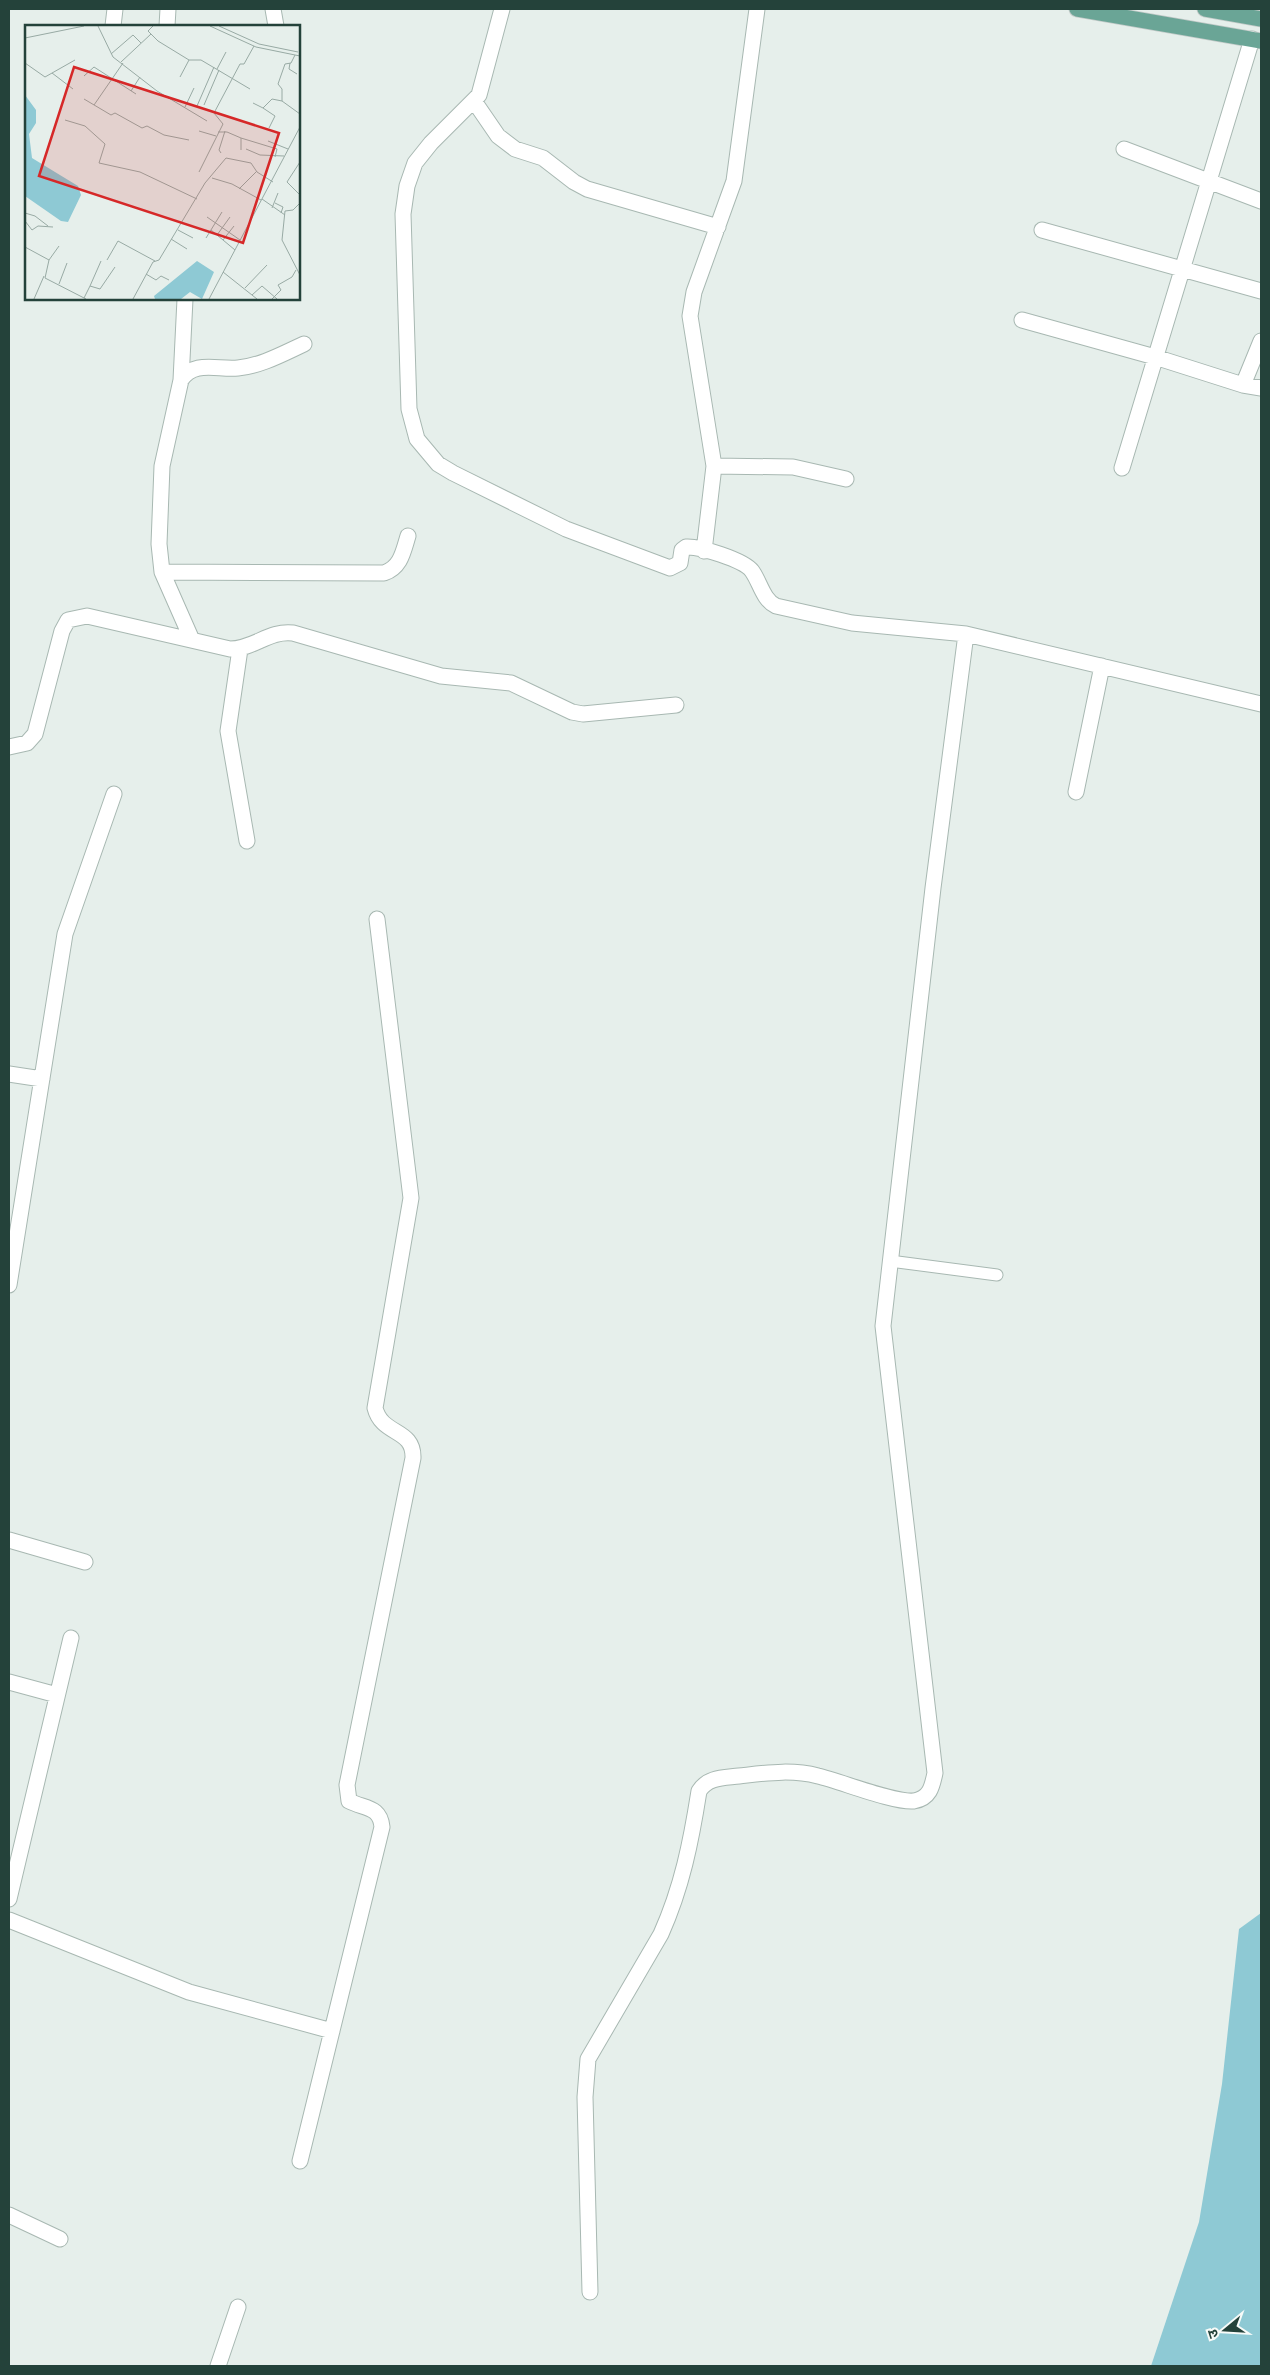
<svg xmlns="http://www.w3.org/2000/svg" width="1270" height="2375" viewBox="0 0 1270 2375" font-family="'Source Sans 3','Noto Sans Devanagari',sans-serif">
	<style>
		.water { fill: #8ec9d4 }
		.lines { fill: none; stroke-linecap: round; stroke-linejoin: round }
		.lane-casing { stroke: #a8b8b2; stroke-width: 13 }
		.street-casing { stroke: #a8b8b2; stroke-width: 17 }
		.primary-casing { stroke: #c2cac8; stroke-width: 17 }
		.lane { stroke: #fff; stroke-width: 11 }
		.street { stroke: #fff; stroke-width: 15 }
		.primary { stroke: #6aa596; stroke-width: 15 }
		.inset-road { fill: none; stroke: #98aaa4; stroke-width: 1 }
		.view { fill: #d62828; fill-opacity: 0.15; stroke: #d62828; stroke-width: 2.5 }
		.inset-edge { fill: none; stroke: #24423a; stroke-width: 2.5 }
	</style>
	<rect width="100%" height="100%" fill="#e6efeb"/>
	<!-- water -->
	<path class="water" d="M 1261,1913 L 1261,2366 L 1151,2366 L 1199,2222 L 1222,2084 L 1239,1929 Z"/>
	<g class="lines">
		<!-- lane casing -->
		<g class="lane-casing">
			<path id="lane" d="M 890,1261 L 997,1275"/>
		</g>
		<!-- street casing -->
		<g class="street-casing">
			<path id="street" d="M 273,9 L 276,26
				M 502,9 L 479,95 L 431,143 L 415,163 L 407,186 L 403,214 L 409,409 L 417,439 L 438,464 L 453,473 L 566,529 L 670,568 L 680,563 L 682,550 L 686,547 C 699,546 744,560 752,571 C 760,582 763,600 776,606 L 852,623 L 966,634 L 1261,704
				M 113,26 L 115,9
				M 167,26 L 168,9
				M 474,101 L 498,136 L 515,149 L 543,158 L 574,182 L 587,189 L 718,227
				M 1124,149 L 1261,201
				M 1042,230 L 1261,291
				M 1022,320 L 1155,357 L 1243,385 L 1261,388
				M 181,380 L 185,299
				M 1243,385 L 1261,341
				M 714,466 L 793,467 L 846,479
				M 1122,468 L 1252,39
				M 704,551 L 714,466 L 690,316 L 694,292 L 734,181 L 757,9
				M 162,572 L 384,573 C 401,567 403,552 408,536
				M 192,640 L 162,572 L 159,544 L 162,466 L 181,380 C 194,360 217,370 238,368 C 261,366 284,353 304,344
				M 240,649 L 228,731 L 247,841
				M 9,747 L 27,743 L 35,734 L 62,631 L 68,620 L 87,616 L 230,649 C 254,649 269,630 293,633 L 441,676 L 511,683 L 572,712 L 583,714 L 676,705
				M 1076,792 L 1102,666
				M 9,1074 L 42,1079
				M 9,1285 L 65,934 L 114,794
				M 9,1540 L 85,1562
				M 9,1682 L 57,1695
				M 9,1899 L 71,1638
				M 9,1920 L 189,1992 L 332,2031
				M 300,2161 L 382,1827 C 380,1806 365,1809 349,1801 L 347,1785 L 413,1458 C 414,1428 382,1436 375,1408 L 411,1198 L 377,919
				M 9,2215 L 60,2239
				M 590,2292 L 585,2097 L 588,2059 L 661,1934 C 682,1887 691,1842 699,1791 C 708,1777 723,1778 739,1776 C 766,1773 791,1769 818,1776 C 840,1781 894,1803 914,1801 C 930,1798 932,1787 935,1773 L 883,1326 L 933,888 L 966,634
				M 218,2366 L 238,2307"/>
		</g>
		<!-- primary casing -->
		<g class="primary-casing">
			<path id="primary" d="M 1077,9 L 1261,41
				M 1205,9 L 1261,19"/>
		</g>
		<!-- lane -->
		<use href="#lane" class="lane"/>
		<!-- street -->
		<use href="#street" class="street"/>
		<!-- primary -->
		<use href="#primary" class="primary"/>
	</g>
	<!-- overview -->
	<g transform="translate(25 25)">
		<rect width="275" height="275" fill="#e6efeb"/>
		<path d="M 0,70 L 11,85 L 11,98 L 4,109 L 7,133 L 53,161 L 56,170 L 43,197 L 36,196 L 0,171 ZM 172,236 L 189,247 L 177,274 L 165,267 L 156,274 L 130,274 L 129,271 Z" fill="#8ec9d4"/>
		<path class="inset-road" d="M 73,1 L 88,32 L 132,66 L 182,96M 128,1 L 123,6 L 133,16 L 164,35 L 176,35 L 225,64M 185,1 L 231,22 L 275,31M 194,1 L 234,19 L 273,27M 0,13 L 59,1M 86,29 L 108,10 L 116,18M 270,30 L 266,38 L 260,39 L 253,59 L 257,64 L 257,76 L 275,89M 96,37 L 126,9M 0,38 L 20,52 L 50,35M 265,38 L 264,44 L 272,49M 192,44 L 201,27M 27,48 L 48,64M 59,51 L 69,42 L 111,69M 155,52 L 164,35M 106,66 L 115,52M 59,74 L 86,90 L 90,88 L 117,103 L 122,101 L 139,110 L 164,115M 228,78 L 238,83 L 247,74 L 257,76M 69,80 L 98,38M 179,80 L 194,45M 172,81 L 189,42M 160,82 L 169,63M 238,83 L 250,91 L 244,103M 40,95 L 60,101 L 80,119 L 74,138 L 115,147 L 172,174M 174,106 L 191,111M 193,107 L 202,107 L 216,113 L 216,125M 216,113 L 252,124 L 250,132M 243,116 L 263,124M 221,124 L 235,130 L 259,131M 196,128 L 194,125 L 200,106M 275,137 L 262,157 L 275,170M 174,147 L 198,99 L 189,88 L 215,39 L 219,39 L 229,21M 187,153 L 207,159 L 236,175M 214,164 L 232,146M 237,174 L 260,190M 250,178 L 258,182 L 256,188M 275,178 L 268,185 L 260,186 L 257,215 L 275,250M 247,183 L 253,168M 0,188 L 10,191 L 23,201M 182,192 L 215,215M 0,196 L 7,205 L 13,201 L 28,202M 153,205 L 168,213M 186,205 L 210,225M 192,210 L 205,192M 181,213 L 197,187M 146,214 L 162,224M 198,215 L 209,201M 0,222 L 24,235 L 20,253 L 61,274M 24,235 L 34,221M 82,235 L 93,216 L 130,236M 198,247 L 232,274M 121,249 L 131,255 L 136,251 L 144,255M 34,259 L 42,238M 65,261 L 76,236M 220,263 L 242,240M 227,270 L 237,261 L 252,274M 59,273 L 65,261 L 75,264 L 90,242M 9,274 L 19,251M 108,274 L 128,237 L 134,235 L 180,158 L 201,133 L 226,138 L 232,147 L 248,157M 184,274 L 275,102M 247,274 L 256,265 L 253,260 L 267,252 L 271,245"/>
		<path class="view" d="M 49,42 L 254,108 L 218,218 L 14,151 Z"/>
		<rect width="275" height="275" class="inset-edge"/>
	</g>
	<!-- border -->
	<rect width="1270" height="2375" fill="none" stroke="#24423a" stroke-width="20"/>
	<!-- north arrow -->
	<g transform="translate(1225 2330) rotate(252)" stroke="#f7fbf9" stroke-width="4" paint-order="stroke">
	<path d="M0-4L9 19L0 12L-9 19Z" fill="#24423a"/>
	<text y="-8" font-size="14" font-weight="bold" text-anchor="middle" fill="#24423a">उ</text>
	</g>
</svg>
